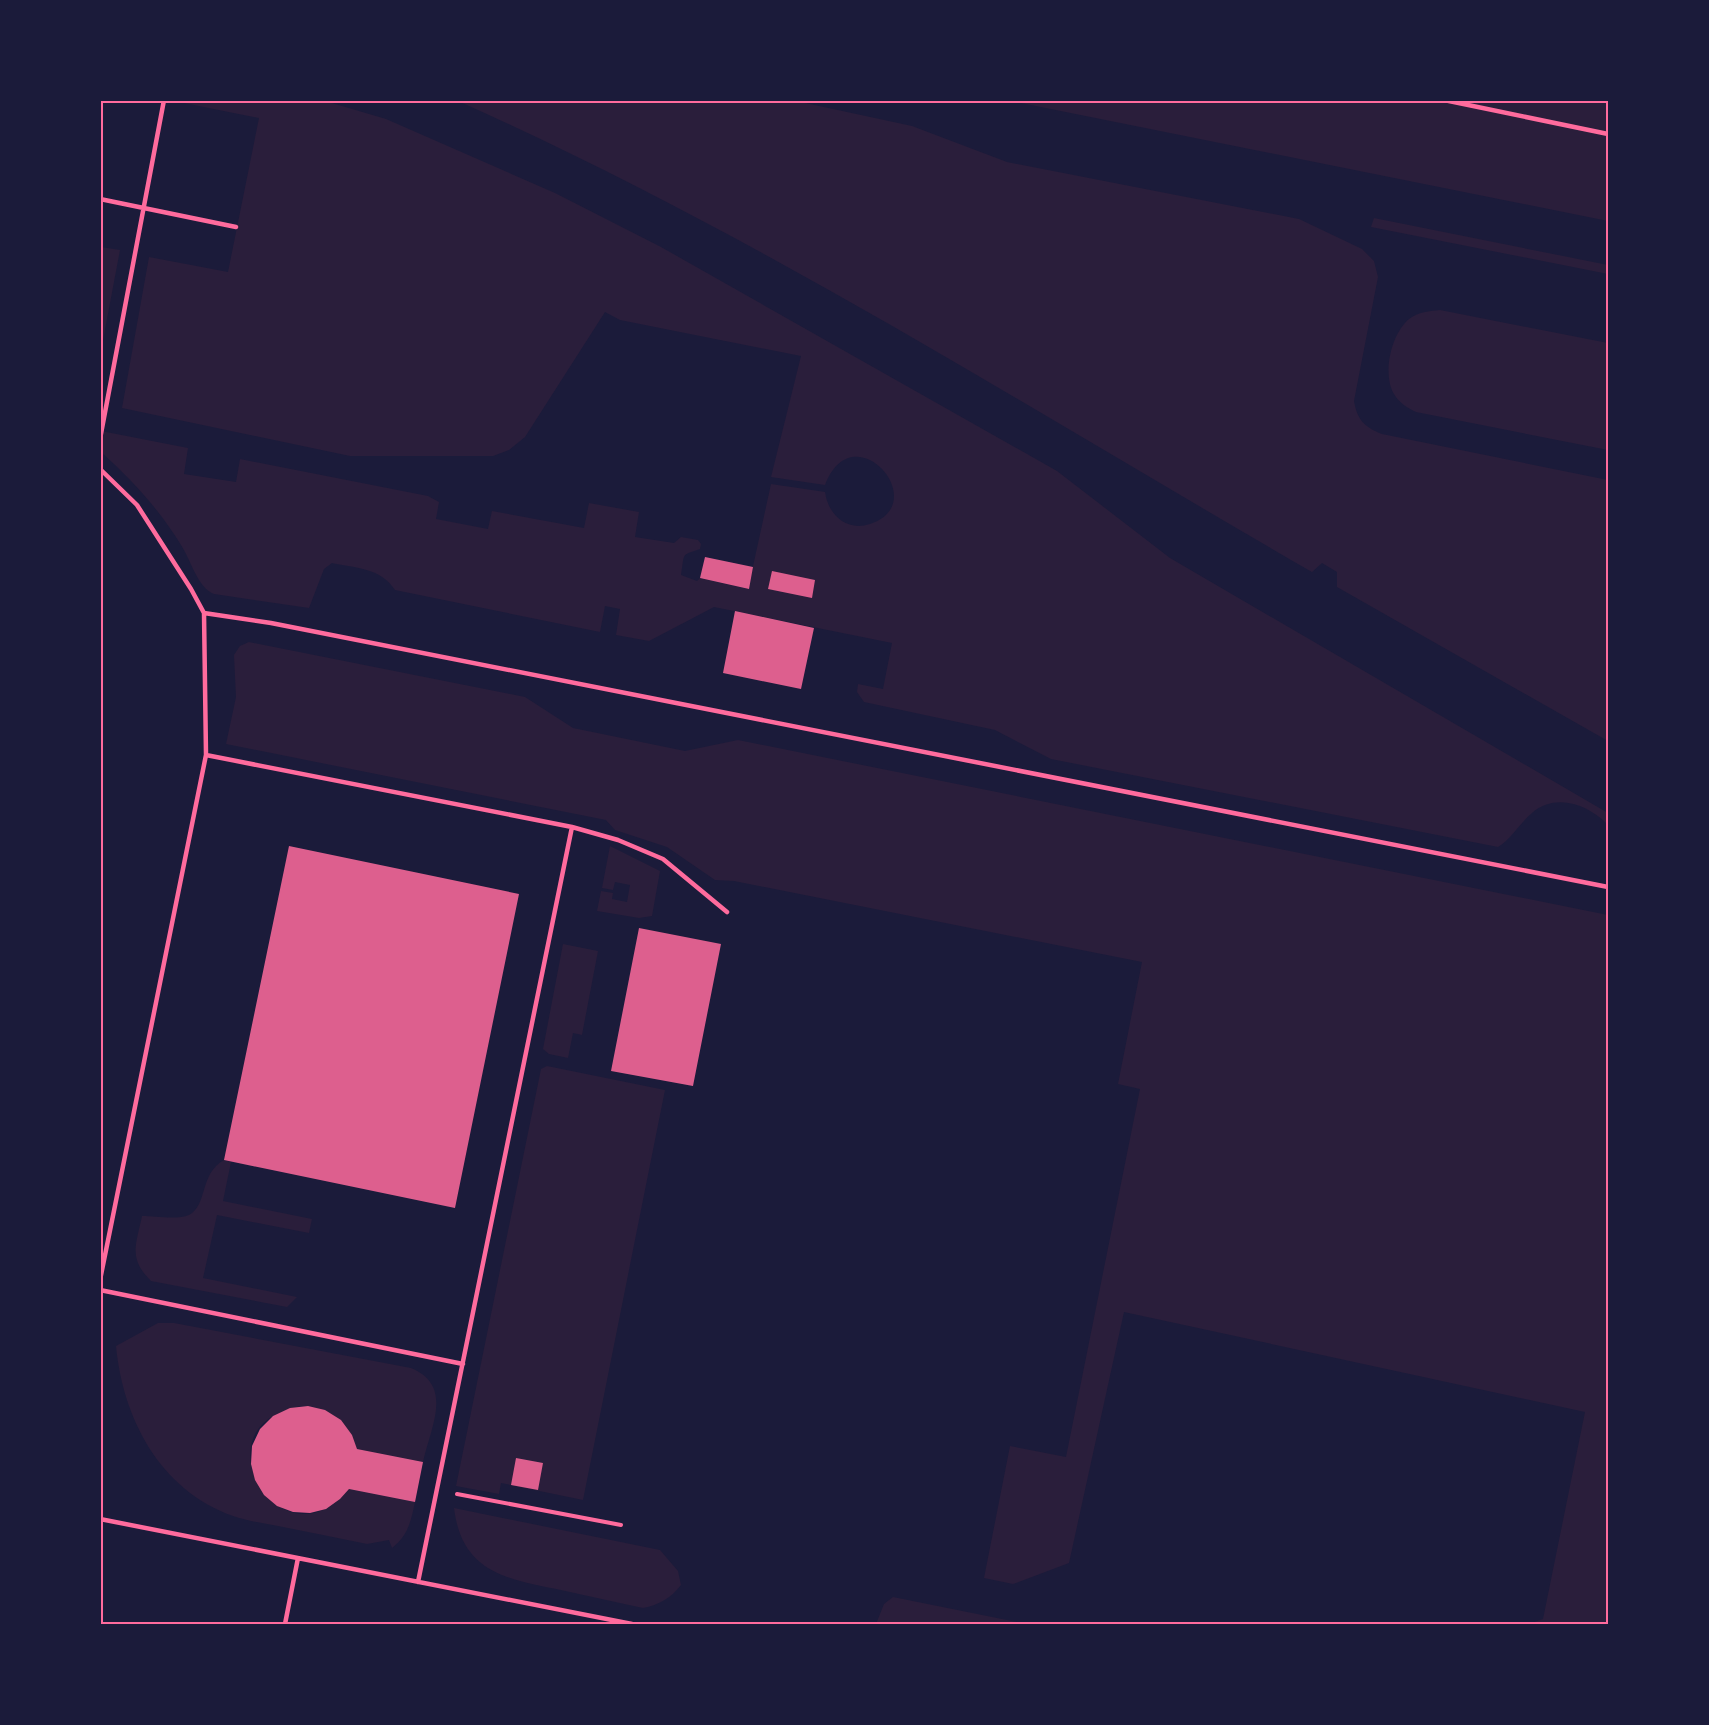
<svg xmlns="http://www.w3.org/2000/svg" width="1709" height="1725" viewBox="0 0 1709 1725" font-family="Merriweather,serif">
	<style>
		.green { fill: #2a1e3b }
		.building { fill: #dd5f8e }
		.lines { fill: none; stroke-linecap: round; stroke-linejoin: round }
		.path { stroke: #ff6b9d; stroke-width: 4 }
		.service { stroke: #ff6b9d; stroke-width: 4.5 }
		.neatline { fill: none; stroke: #ff6b9d; stroke-width: 2 }
	</style>
	<rect width="100%" height="100%" fill="#1b1b3a"/>
	<!-- green -->
	<path class="green" d="M 174,101 L 325,101 L 386,119 L 555,193 L 661,247 L 1057,471 L 1170,558 L 1608,813 L 1608,825 C 1589,805 1556,792 1532,813 C 1519,824 1512,838 1498,847 L 1051,759 L 995,730 L 864,702 L 857,692 L 858,684 L 883,689 L 892,643 L 714,607 L 649,641 L 616,635 L 620,609 L 605,606 L 600,632 L 395,590 C 381,568 356,568 332,563 L 324,569 L 309,608 L 214,594 C 197,587 191,560 181,545 C 159,509 132,480 101,452 L 101,431 L 188,448 L 184,474 L 236,482 L 240,459 L 428,496 L 439,502 L 436,519 L 488,529 L 492,511 L 584,528 L 589,503 L 639,512 L 635,537 L 674,543 L 681,537 L 698,540 L 701,544 L 700,549 C 680,556 685,552 681,575 L 697,581 L 700,578 L 748,589 L 771,484 L 825,492 C 828,514 846,532 870,524 C 934,503 853,411 825,485 L 771,477 L 801,356 L 620,320 L 605,312 L 525,437 L 509,450 L 493,456 L 350,456 L 122,408 L 149,257 L 228,272 L 259,118 Z
		M 458,101 L 796,101 L 912,126 L 1007,162 L 1299,219 L 1362,249 L 1374,261 L 1378,277 L 1354,401 C 1357,419 1364,427 1382,434 L 1608,480 L 1608,741 L 1337,587 L 1337,572 L 1322,563 L 1312,572 C 1031,410 755,233 458,101 Z
		M 1011,101 L 1608,101 L 1608,221 Z
		M 1374,218 L 1608,265 L 1608,274 L 1371,227 Z
		M 101,247 L 120,250 L 101,351 L 100,247 Z
		M 1440,310 L 1608,343 L 1608,450 L 1416,412 C 1408,408 1399,403 1394,394 C 1382,374 1391,334 1409,319 C 1418,312 1430,311 1440,310 Z
		M 249,642 L 525,697 L 573,728 L 685,751 L 738,740 L 1608,915 L 1608,1624 L 1529,1624 L 1543,1619 L 1585,1412 L 1124,1312 L 1069,1563 L 1013,1584 L 984,1578 L 1010,1446 L 1066,1457 L 1140,1089 L 1118,1084 L 1142,962 L 734,881 L 715,880 L 667,847 L 615,830 L 606,820 L 226,744 L 236,697 L 234,655 L 240,646 Z
		M 610,846 L 660,871 L 652,916 L 639,918 L 597,911 L 601,891 L 613,893 L 612,899 L 627,902 L 630,885 L 615,882 L 613,890 L 602,888 Z
		M 563,944 L 598,951 L 582,1035 L 573,1033 L 568,1058 L 549,1054 L 543,1049 Z
		M 547,1066 L 665,1090 L 583,1500 L 501,1483 L 499,1494 L 456,1486 L 541,1069 Z
		M 224,1160 L 231,1162 L 223,1201 L 312,1219 L 309,1233 L 217,1215 L 203,1278 L 297,1297 L 287,1307 L 151,1281 C 128,1258 136,1245 142,1216 C 155,1216 177,1220 189,1215 C 208,1205 199,1174 224,1160 Z
		M 158,1323 L 174,1323 L 411,1368 C 454,1386 431,1426 423,1462 L 357,1449 C 349,1426 336,1413 313,1407 C 300,1404 288,1409 277,1414 C 208,1447 287,1565 349,1489 L 415,1502 C 411,1521 408,1536 392,1548 L 389,1540 L 367,1544 C 338,1538 308,1532 278,1526 C 263,1523 247,1521 233,1516 C 160,1490 123,1419 116,1346 Z
		M 454,1508 L 660,1550 L 678,1571 L 681,1585 C 671,1598 659,1605 643,1608 C 615,1602 588,1596 561,1590 C 507,1579 462,1573 454,1508 Z
		M 893,1597 L 1027,1624 L 876,1624 L 884,1604 Z"/>
	<!-- building -->
	<path class="building" d="M 705,557 L 753,567 L 749,589 L 700,578 Z
		M 772,571 L 815,580 L 812,598 L 768,589 Z
		M 735,611 L 814,628 L 801,689 L 723,673 Z
		M 289,846 L 519,894 L 455,1208 L 224,1160 Z
		M 639,928 L 721,944 L 693,1086 L 611,1071 Z
		M 308,1406 L 325,1410 L 341,1420 L 352,1435 L 357,1449 L 423,1462 L 415,1502 L 349,1489 L 340,1499 L 326,1509 L 310,1513 L 293,1512 L 277,1506 L 264,1495 L 255,1480 L 251,1464 L 252,1446 L 260,1429 L 273,1416 L 290,1408 Z
		M 516,1458 L 543,1463 L 538,1490 L 511,1485 Z"/>
	<g class="lines">
		<!-- path -->
		<path class="path" d="M 457,1494 L 621,1525"/>
		<!-- service -->
		<path class="service" d="M 1444,100 L 1608,134
			M 100,199 L 236,227
			M 100,439 L 164,100
			M 100,469 L 137,505 L 191,589 L 204,613 L 206,755 L 100,1280
			M 204,613 L 271,623 L 1608,887
			M 206,755 L 572,827 L 418,1582
			M 572,827 L 618,840 L 663,859 L 727,912
			M 100,1290 L 463,1364
			M 100,1519 L 632,1624
			M 285,1624 L 298,1558"/>
	</g>
	<!-- border -->
	<rect width="1709" height="1725" fill="none" stroke="#1b1b3a" stroke-width="204"/>
	<rect x="102" y="102" width="1505" height="1521" class="neatline"/>
</svg>
